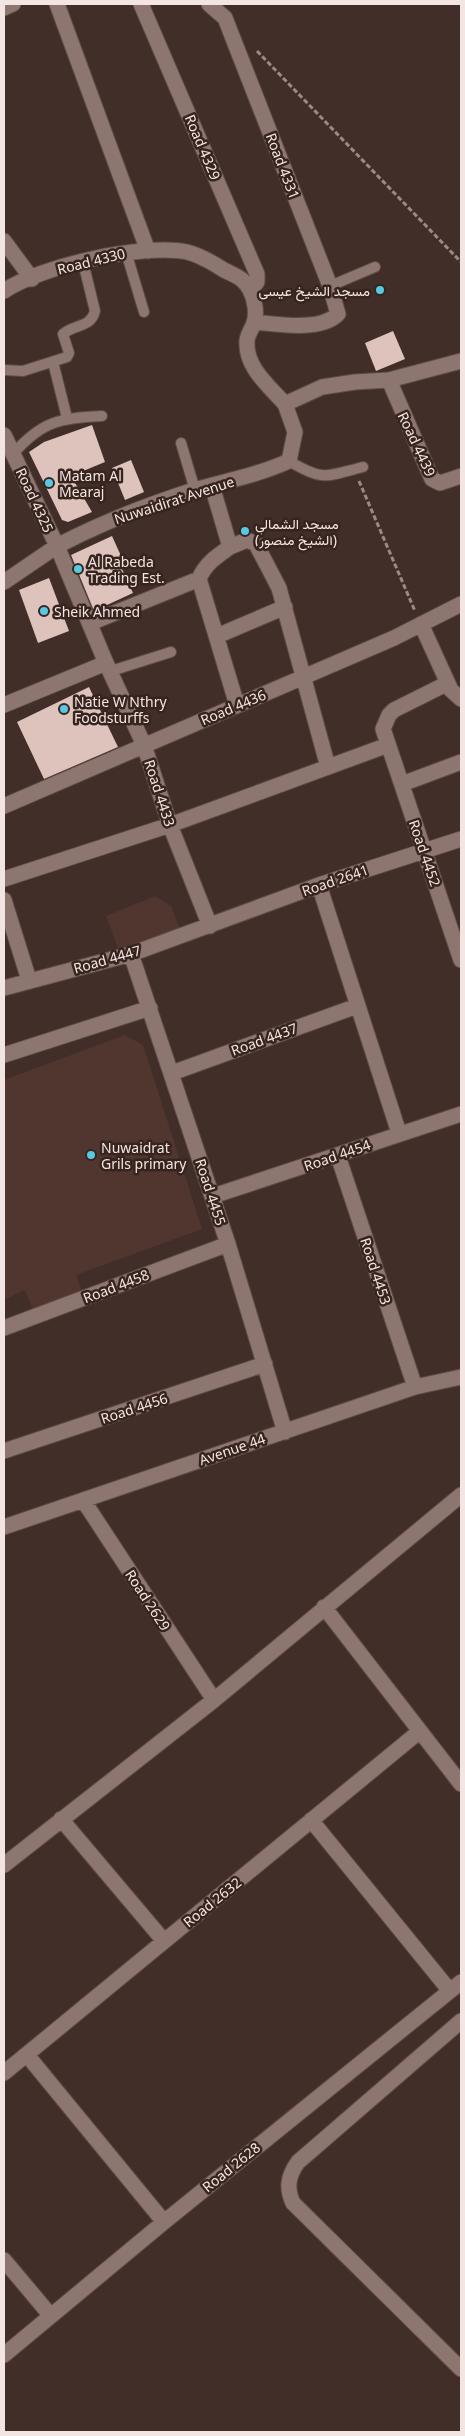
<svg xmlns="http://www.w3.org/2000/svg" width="465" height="2436" viewBox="0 0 465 2436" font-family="'Noto Sans',Vazirmatn,sans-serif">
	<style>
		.built { fill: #50362f }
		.building { fill: #ddc3bb }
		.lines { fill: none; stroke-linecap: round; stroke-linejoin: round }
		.lane-casing { stroke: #5d4c47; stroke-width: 12 }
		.street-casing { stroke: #5d4c47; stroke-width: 17 }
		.secondary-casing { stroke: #5d4c47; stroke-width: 17 }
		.path { stroke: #9a8985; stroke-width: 3; stroke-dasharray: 5 2.5; stroke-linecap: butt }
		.lane { stroke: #8e7670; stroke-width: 10 }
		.street { stroke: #8e7670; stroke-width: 15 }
		.secondary { stroke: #8e7670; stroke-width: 15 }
		.poi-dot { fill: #58c9e3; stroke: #37241e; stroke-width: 2 }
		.labels { text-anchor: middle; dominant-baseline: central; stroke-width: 5; stroke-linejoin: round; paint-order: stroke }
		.street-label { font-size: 14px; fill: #f3e5e2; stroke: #37241e }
		.poi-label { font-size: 14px; fill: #f3e5e2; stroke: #37241e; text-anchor: start }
	</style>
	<rect width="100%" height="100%" fill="#422e28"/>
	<!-- built -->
	<path class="built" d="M 155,896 L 171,906 L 180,930 L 119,950 L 106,916 Z
		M 125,1035 L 143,1045 L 202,1229 L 76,1275 L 83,1295 L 34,1312 L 25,1290 L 4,1300 L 4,1080 Z"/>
	<!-- building -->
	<path class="building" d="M 393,331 L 405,359 L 376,371 L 365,343 Z
		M 92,425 L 105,462 L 71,476 L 92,512 L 68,522 L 62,520 L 29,452 L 44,442 Z
		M 131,460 L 144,492 L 125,500 L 112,468 Z
		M 112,536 L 121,556 L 117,558 L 133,593 L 94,611 L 71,555 Z
		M 49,578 L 69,631 L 38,643 L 19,590 Z
		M 89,687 L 118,747 L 44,779 L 17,722 Z"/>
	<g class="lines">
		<!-- lane casing -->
		<g class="lane-casing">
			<path id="lane" d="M 126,252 L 144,312
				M 330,286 L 375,267
				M 53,362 L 67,418
				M 4,370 L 23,371 L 67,357 L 69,353 L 63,334 C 74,324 91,328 95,311 L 83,262
				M 181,443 L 195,490
				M 13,454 C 42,421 60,418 102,416
				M 289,461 C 324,482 326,476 363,467
				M 111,671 L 171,652"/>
		</g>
		<!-- street casing -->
		<g class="street-casing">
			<path id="street" d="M 57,4 L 148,251
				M 141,4 L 257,274 L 257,282 L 250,290
				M 209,4 L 225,18 L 330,286 L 338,314 C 320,332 277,324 254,322
				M 4,8 L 13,4
				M 4,241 L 32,279
				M 4,291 C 41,266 143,243 187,252 C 200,255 213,263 224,270 C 236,276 244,278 250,290 C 255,300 257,313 254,323 C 252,329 247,335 247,341 C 245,367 269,386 285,404
				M 389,380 L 432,479 L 440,483 L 461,476
				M 4,435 L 57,546 L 4,582
				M 212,486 L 230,547 L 247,540 L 256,544 L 279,588 L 328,767
				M 199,579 L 237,705
				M 90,623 L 199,579 C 205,564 217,556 230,547
				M 421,624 L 451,690 L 461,699
				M 217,636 L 285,607
				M 106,663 L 144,745 L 170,825 L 210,926
				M 448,683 L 394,710 L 389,715 L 383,729 L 461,960
				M 402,784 L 461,762
				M 4,806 L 394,638 L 461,604
				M 4,879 L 170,825 L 388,745
				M 319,885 L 399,1133
				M 4,900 L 29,980
				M 131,954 L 228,1244 L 285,1432
				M 4,988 L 131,954 L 319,885 L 461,839
				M 4,1055 L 150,1008
				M 172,1073 L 357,1006
				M 338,1156 L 415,1387
				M 213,1196 C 296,1169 378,1141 461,1114
				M 4,1328 L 228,1244
				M 4,1451 L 265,1364
				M 83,1500 L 214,1700
				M 4,1527 L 415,1387 L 461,1377
				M 324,1607 L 461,1784
				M 61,1819 L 164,1941
				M 311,1820 L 450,1991
				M 4,1865 L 214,1700 L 461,1495
				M 461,2021 L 298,2162 C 288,2176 286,2188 293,2203 L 461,2369
				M 27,2055 L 164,2222
				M 4,2073 L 420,1731
				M 4,2260 L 51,2316
				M 4,2355 L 164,2222 L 461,1982"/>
		</g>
		<!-- secondary casing -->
		<g class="secondary-casing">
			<path id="secondary" d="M 4,705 L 106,663 L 57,546 C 101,523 147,505 194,490 C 226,481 258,475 289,461 L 295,432 L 285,404 L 322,387 L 355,382 L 389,380 L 461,361"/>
		</g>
		<!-- path -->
		<path class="path" d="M 257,51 L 461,262
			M 359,481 L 415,611"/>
		<!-- lane -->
		<use href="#lane" class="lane"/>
		<!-- street -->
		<use href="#street" class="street"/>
		<!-- secondary -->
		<use href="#secondary" class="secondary"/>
	</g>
	<!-- markers -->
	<g class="poi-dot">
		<circle cx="380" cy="290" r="5"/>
		<circle cx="49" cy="483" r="5"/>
		<circle cx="245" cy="531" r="5"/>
		<circle cx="78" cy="569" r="5"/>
		<circle cx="44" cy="611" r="5"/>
		<circle cx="64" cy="709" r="5"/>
		<circle cx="91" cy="1155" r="5"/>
	</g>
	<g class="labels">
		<!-- street labels -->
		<g class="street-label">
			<text transform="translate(203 147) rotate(67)">Road 4329</text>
			<text transform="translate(283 166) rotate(69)">Road 4331</text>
			<text transform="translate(91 261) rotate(-14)">Road 4330</text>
			<text transform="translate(417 444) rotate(65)">Road 4439</text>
			<text transform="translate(35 500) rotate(65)">Road 4325</text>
			<text transform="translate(174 500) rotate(-18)">Nuwaidirat Avenue</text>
			<text transform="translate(233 707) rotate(-23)">Road 4436</text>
			<text transform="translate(160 793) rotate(72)">Road 4433</text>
			<text transform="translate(425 853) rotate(71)">Road 4452</text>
			<text transform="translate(335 880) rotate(-19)">Road 2641</text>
			<text transform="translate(107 959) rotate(-16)">Road 4447</text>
			<text transform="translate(264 1039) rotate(-20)">Road 4437</text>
			<text transform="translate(337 1155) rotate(-19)">Road 4454</text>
			<text transform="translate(211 1192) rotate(72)">Road 4455</text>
			<text transform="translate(376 1271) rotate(72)">Road 4453</text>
			<text transform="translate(116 1286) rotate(-21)">Road 4458</text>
			<text transform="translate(134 1408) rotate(-18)">Road 4456</text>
			<text transform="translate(232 1449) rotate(-19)">Avenue 44</text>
			<text transform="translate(148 1600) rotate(57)">Road 2629</text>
			<text transform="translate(212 1902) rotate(-39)">Road 2632</text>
			<text transform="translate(231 2167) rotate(-39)">Road 2628</text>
		</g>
		<!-- poi labels -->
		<g class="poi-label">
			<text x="370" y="290" text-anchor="end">مسجد الشيخ عيسى</text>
			<text x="59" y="475">Matam Al<tspan x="59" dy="16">Mearaj</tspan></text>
			<text x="255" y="523">مسجد الشمالي<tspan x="255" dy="16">(الشيخ منصور)</tspan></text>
			<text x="88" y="561">Al Rabeda<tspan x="88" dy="16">Trading Est.</tspan></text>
			<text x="54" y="611">Sheik Ahmed</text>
			<text x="74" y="701">Natie W Nthry<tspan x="74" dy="16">Foodsturffs</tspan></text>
			<text x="101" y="1147">Nuwaidrat<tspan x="101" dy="16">Grils primary</tspan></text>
		</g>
	</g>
	<!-- border -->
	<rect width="465" height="2436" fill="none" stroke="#f3e5e2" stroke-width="10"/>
</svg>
